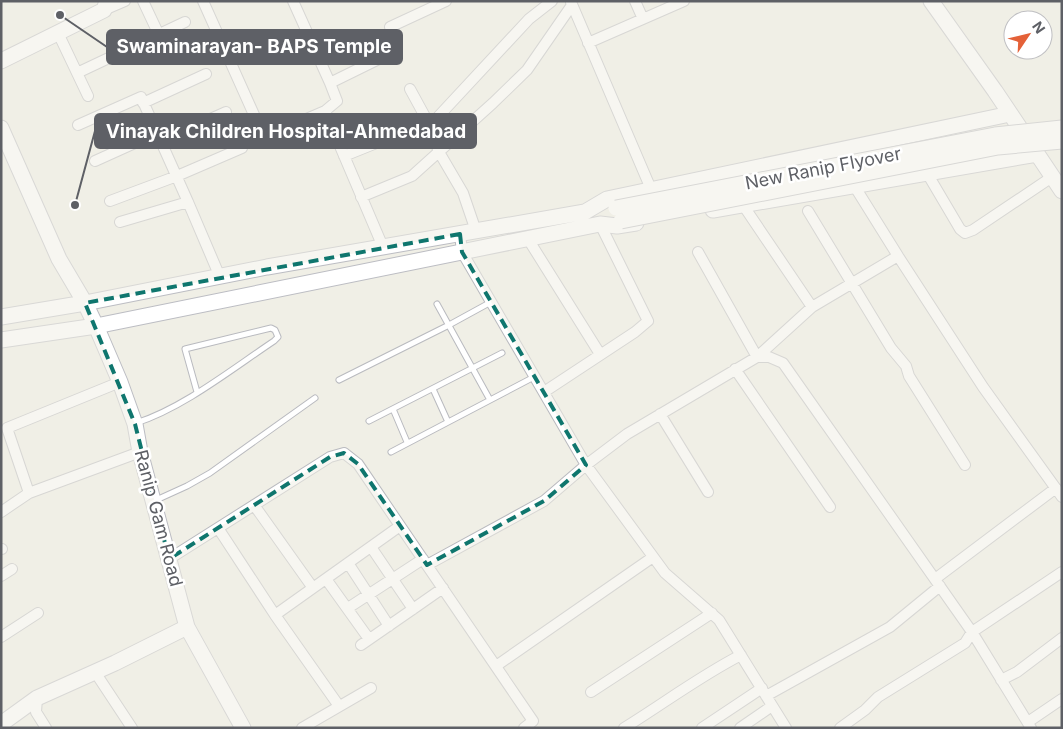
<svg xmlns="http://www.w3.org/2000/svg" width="1063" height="729" viewBox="0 0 1063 729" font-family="Inter,sans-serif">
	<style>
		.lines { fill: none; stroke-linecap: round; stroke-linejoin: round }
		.lane-casing { stroke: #b9babf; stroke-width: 7 }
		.street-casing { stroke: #b9babf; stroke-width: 12 }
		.secondary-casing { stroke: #bcbdc3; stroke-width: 17 }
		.lane { stroke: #fff; stroke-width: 5 }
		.street { stroke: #fff; stroke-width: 10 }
		.secondary { stroke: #fff; stroke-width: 15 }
		.secondary-bridge-casing { stroke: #bcbdc3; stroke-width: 17; stroke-linecap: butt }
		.secondary-bridge { stroke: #fff; stroke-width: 15 }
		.marked { fill: none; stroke: #0f766e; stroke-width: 4; stroke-dasharray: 10 6; stroke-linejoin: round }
		.labels { text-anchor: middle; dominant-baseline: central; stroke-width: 5; stroke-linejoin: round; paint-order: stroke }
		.street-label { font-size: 18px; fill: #5e6066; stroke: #fff }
		.leader { fill: none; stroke: #5e6066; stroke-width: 2 }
		.callout-dot { fill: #5e6066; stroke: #fff; stroke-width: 2 }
		.callout { fill: #5e6066; stroke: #5e6066; stroke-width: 2 }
		.callout-label { font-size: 19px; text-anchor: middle; font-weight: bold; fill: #fff }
	</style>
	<rect width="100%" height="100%" fill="#f0efe6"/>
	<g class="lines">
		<!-- lane casing -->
		<g class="lane-casing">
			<path id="lane" d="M 437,304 L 490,400
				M 339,380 L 449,325 L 491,302
				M 433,389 L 448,422
				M 393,409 L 407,442
				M 369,421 L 502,353
				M 136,423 C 183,408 232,369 274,341 L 278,337 L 275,330 L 271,328 L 185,349 L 197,392
				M 391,452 L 534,377
				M 154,501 L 187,486 L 210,473 L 315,398"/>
		</g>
		<!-- street casing -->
		<g class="street-casing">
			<path id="street" d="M 143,1 L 159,35
				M 203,1 L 264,137 L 325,111 L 383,247
				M 293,1 L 330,83 L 337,101 L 325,111
				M 635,1 L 643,19
				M 571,2 L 651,189
				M 104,10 L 125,1
				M 390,27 L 446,1
				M 58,33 L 88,96
				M 588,43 L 684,1
				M 77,73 L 185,22
				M 330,83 L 391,53
				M 410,89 L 428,122 L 439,152 L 463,193 L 476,231
				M 143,103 L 206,74
				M 78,125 L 141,97 L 188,202
				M 161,141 L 226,112
				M 344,156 L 436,119 L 529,19 L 552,1
				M 95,161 L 157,133
				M 924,168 L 960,229 L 965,233 L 973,230 L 1052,177
				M 855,187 L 898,256
				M 361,197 L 412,176 L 493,103 L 527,70 L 572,5
				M 110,201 L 177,176 L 242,148
				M 743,205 L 812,307
				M 808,211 L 891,348 L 906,366 L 909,376 L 965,465
				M 120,222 L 188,202 L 220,277
				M 460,234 L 462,252 L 586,465 L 665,573 L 719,620 L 786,728
				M 528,239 L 600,354
				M 698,252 L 757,357 L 812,307 L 898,256 L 983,387 L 1062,497
				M 735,369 L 830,507
				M 120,382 L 7,428 L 29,493 L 140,452
				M 544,392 L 635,332 L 648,321 L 600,224
				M 660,414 L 708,492
				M 254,505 L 313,588
				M 1,512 L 29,493
				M 218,528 L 275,615 L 339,706
				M 371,547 L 413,609 L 443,588
				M 1,549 L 2,549
				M 169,559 L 330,457 L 344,453 L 358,464 L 533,721 L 524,728
				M 348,563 L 389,626
				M 427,565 L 544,501 L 586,465 L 627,434 L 757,357 L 769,357 L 783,363 L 972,632 L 1031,728
				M 1,576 L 12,569
				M 326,579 L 369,639
				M 935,579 L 1056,488
				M 348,608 L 423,559
				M 275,615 L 400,526
				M 1,637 L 38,613
				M 361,645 L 413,609
				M 496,666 L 653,557
				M 95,672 L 132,728
				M 1001,680 L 1017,672 L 1062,638
				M 591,692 L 712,613
				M 766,696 L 890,627 L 940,586
				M 37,698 L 36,712 L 46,728
				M 1028,722 L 1062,699
				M 302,728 L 371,688
				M 624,728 C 663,704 700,676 741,655
				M 702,728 L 762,688
				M 740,728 L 772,706
				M 840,728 L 865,710 L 878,697 L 965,643 L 972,632 L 1062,572"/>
		</g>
		<!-- secondary casing -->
		<g class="secondary-casing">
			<path id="secondary" d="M 931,1 L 995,91 L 1062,191
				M 1,61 L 104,10 L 107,1
				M 1,128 L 59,259 L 85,303 L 96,326 L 120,382 L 135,424 L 140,452 L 187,627 L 243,728
				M 713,210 L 1037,154
				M 1,317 L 85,303 L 267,267 L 585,212 L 607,199 L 1010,114
				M 1,340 L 96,326 L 600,224 L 617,226 L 636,223
				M 1,724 L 37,698 L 115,663 L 187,627"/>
		</g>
		<!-- lane -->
		<use href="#lane" class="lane"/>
		<!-- street -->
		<use href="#street" class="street"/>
		<!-- secondary -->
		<use href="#secondary" class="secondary"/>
		<!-- secondary-bridge casing -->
		<g class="secondary-bridge-casing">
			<path id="secondary-bridge" d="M 616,208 L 995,135 L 1062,128
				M 621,221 L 998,147 L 1062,141"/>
		</g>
		<!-- secondary-bridge -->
		<use href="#secondary-bridge" class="secondary-bridge"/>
	</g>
	<!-- marked area -->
	<path d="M0 0H1063V729H0ZM 460,234 L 462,252 L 586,465 L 544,501 L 427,565 L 358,464 L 344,453 L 330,457 L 169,559 L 135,424 L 85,303 Z" fill="#f0efe6" fill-opacity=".55" fill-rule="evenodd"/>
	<path class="marked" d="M 460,234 L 462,252 L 586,465 L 544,501 L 427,565 L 358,464 L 344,453 L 330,457 L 169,559 L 135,424 L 85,303 Z"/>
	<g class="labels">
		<!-- street labels -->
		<g class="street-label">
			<text transform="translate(823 168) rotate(-11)">New Ranip Flyover</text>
			<text transform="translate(159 518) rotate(75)">Ranip Gam Road</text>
		</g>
	</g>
	<!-- callouts -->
	<path class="leader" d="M60 15L107 47M75 205L95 131"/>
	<g class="callout-dot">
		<circle cx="60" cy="15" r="5"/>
		<circle cx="75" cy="205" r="5"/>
	</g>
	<g class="callout">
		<rect x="107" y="30" width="295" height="34" rx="5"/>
		<rect x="95" y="114" width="381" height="34" rx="5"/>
	</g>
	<g class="callout-label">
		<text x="254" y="53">Swaminarayan- BAPS Temple</text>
		<text x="286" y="138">Vinayak Children Hospital-Ahmedabad</text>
	</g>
	<!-- border -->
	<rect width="1063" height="729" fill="none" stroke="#5e6066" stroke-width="5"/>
	<!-- north arrow -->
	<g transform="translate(1028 35) rotate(55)"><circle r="24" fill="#ffffff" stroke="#bfbfc2"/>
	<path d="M0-4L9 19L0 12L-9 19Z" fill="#e46138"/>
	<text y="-8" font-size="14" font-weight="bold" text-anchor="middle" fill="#5e6066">N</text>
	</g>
</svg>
